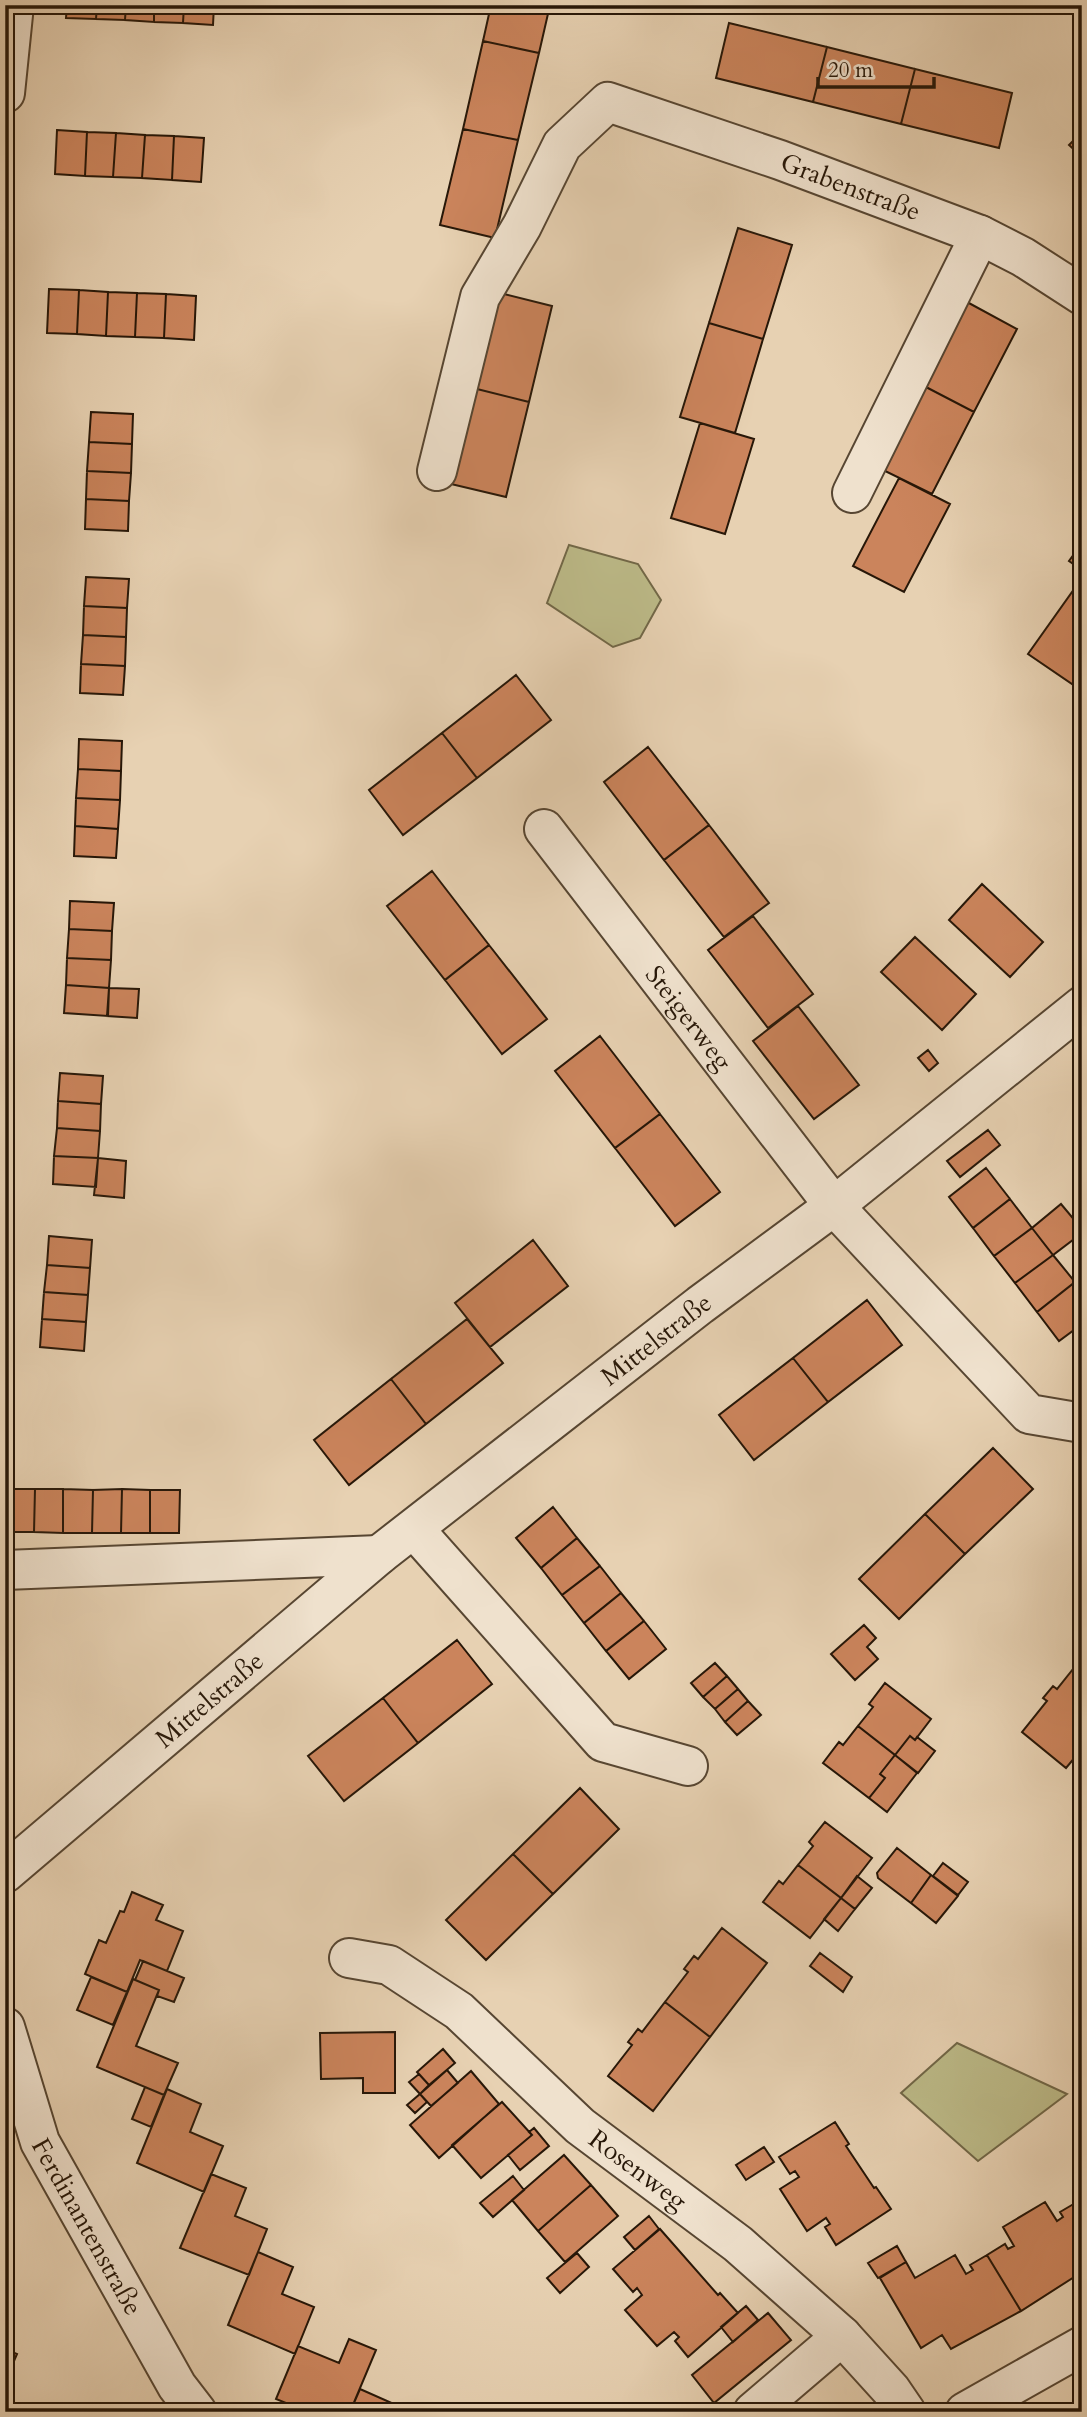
<svg xmlns="http://www.w3.org/2000/svg" width="1087" height="2417" viewBox="0 0 1087 2417" font-family="Cardo,serif">
	<style>
		.green { fill: #bcba88; stroke: #726848; stroke-width: 2 }
		.building { fill: #cb845c; stroke: #271708; stroke-width: 2 }
		.lines { fill: none; stroke-linecap: round; stroke-linejoin: round }
		.minor-casing { stroke: #574632; stroke-width: 42 }
		.minor { stroke: #efe1cd; stroke-width: 38 }
		.labels { text-anchor: middle; dominant-baseline: central; stroke-width: 5; stroke-linejoin: round; paint-order: stroke }
		.street-label { font-size: 26px; fill: #271708; stroke: #efe1cd }
	</style>
	<rect width="100%" height="100%" fill="#e7d1b2"/>
	<filter id="stains"><feTurbulence type="fractalNoise" baseFrequency=".00286" numOctaves="4"/><feColorMatrix values="0 0 0 0 .2 0 0 0 0 .09 0 0 0 0 .02 0 0 0 .5 -.17"/></filter>
	<radialGradient id="worn" r=".72"><stop offset=".6" stop-color="#630" stop-opacity="0"/><stop offset="1" stop-color="#630" stop-opacity=".3"/></radialGradient>
	<!-- green -->
	<path class="green" d="M 569,545 L 638,564 L 661,600 L 640,638 L 613,647 L 547,603 Z
		M 957,2043 L 1067,2094 L 978,2161 L 901,2093 Z"/>
	<!-- building -->
	<path class="building" d="M 67,5 L 97,5 L 96,19 L 66,18 Z
		M 97,5 L 126,5 L 125,20 L 96,19 Z
		M 126,5 L 154,5 L 154,22 L 125,20 Z
		M 154,5 L 184,5 L 183,23 L 154,22 Z
		M 184,5 L 214,5 L 213,25 L 183,23 Z
		M 491,5 L 550,5 L 539,53 L 483,41 Z
		M 729,23 L 827,47 L 813,102 L 716,78 Z
		M 483,41 L 539,53 L 518,140 L 463,129 Z
		M 827,47 L 915,69 L 901,124 L 813,102 Z
		M 915,69 L 1012,93 L 999,148 L 901,124 Z
		M 463,129 L 518,140 L 495,238 L 440,225 Z
		M 57,130 L 87,132 L 85,176 L 55,174 Z
		M 87,132 L 116,133 L 113,177 L 85,176 Z
		M 1082,132 L 1082,157 L 1069,145 Z
		M 116,133 L 145,135 L 142,178 L 113,177 Z
		M 145,135 L 174,136 L 172,180 L 142,178 Z
		M 174,136 L 204,138 L 201,182 L 172,180 Z
		M 738,228 L 792,245 L 763,339 L 709,323 Z
		M 49,289 L 79,290 L 77,334 L 47,333 Z
		M 79,290 L 108,292 L 106,336 L 77,334 Z
		M 108,292 L 137,293 L 135,337 L 106,336 Z
		M 496,292 L 552,306 L 529,402 L 473,388 Z
		M 137,293 L 166,294 L 164,338 L 135,337 Z
		M 166,294 L 196,296 L 194,340 L 164,338 Z
		M 967,302 L 1017,329 L 974,412 L 924,386 Z
		M 709,323 L 763,339 L 735,433 L 680,417 Z
		M 924,386 L 974,412 L 932,494 L 881,469 Z
		M 473,388 L 529,402 L 506,497 L 451,484 Z
		M 91,412 L 133,414 L 132,444 L 89,442 Z
		M 700,423 L 754,439 L 725,534 L 671,518 Z
		M 89,442 L 132,444 L 131,473 L 87,471 Z
		M 87,471 L 131,473 L 129,501 L 86,499 Z
		M 899,478 L 950,504 L 904,592 L 853,566 Z
		M 86,499 L 129,501 L 128,531 L 85,529 Z
		M 1082,543 L 1082,570 L 1069,561 Z
		M 86,577 L 129,579 L 127,608 L 84,606 Z
		M 1082,578 L 1082,676 L 1075,686 L 1028,654 Z
		M 84,606 L 127,608 L 126,637 L 83,635 Z
		M 83,635 L 126,637 L 125,666 L 81,664 Z
		M 81,664 L 125,666 L 123,695 L 80,693 Z
		M 516,675 L 551,720 L 477,778 L 442,733 Z
		M 442,733 L 477,778 L 403,835 L 369,790 Z
		M 79,739 L 122,741 L 121,771 L 78,769 Z
		M 648,747 L 709,825 L 664,860 L 604,782 Z
		M 78,769 L 121,771 L 120,800 L 76,798 Z
		M 76,798 L 120,800 L 118,829 L 75,826 Z
		M 709,825 L 769,903 L 724,937 L 664,860 Z
		M 75,826 L 118,829 L 116,858 L 74,856 Z
		M 432,871 L 489,945 L 445,980 L 387,906 Z
		M 982,884 L 1043,942 L 1010,977 L 949,920 Z
		M 70,901 L 114,903 L 112,931 L 69,929 Z
		M 753,916 L 813,994 L 768,1028 L 708,950 Z
		M 69,929 L 112,931 L 111,960 L 67,958 Z
		M 915,937 L 976,994 L 942,1030 L 881,972 Z
		M 489,945 L 547,1019 L 502,1054 L 445,980 Z
		M 67,958 L 111,960 L 109,988 L 66,985 Z
		M 66,985 L 109,988 L 108,1016 L 64,1013 Z
		M 109,988 L 139,989 L 137,1018 L 107,1016 Z
		M 798,1006 L 859,1085 L 814,1119 L 753,1041 Z
		M 600,1036 L 660,1114 L 615,1148 L 555,1071 Z
		M 928,1050 L 938,1063 L 929,1071 L 918,1058 Z
		M 60,1073 L 103,1076 L 101,1104 L 58,1101 Z
		M 58,1101 L 101,1104 L 100,1131 L 57,1128 Z
		M 660,1114 L 720,1192 L 675,1226 L 615,1148 Z
		M 57,1128 L 100,1131 L 98,1158 L 54,1156 Z
		M 988,1130 L 1000,1145 L 960,1177 L 947,1161 Z
		M 54,1156 L 98,1158 L 96,1187 L 53,1184 Z
		M 98,1158 L 126,1161 L 124,1198 L 94,1195 Z
		M 986,1168 L 1010,1199 L 973,1228 L 949,1197 Z
		M 1010,1199 L 1032,1228 L 994,1256 L 973,1228 Z
		M 1061,1204 L 1082,1229 L 1082,1233 L 1053,1255 L 1032,1228 Z
		M 1032,1228 L 1053,1255 L 1015,1283 L 994,1256 Z
		M 49,1236 L 92,1240 L 90,1268 L 47,1265 Z
		M 533,1240 L 568,1286 L 490,1347 L 455,1303 Z
		M 1053,1255 L 1075,1282 L 1037,1312 L 1015,1283 Z
		M 47,1265 L 90,1268 L 88,1295 L 44,1292 Z
		M 1075,1282 L 1082,1292 L 1082,1324 L 1059,1341 L 1037,1312 Z
		M 44,1292 L 88,1295 L 86,1322 L 42,1319 Z
		M 867,1300 L 902,1345 L 828,1402 L 793,1358 Z
		M 42,1319 L 86,1322 L 84,1351 L 40,1347 Z
		M 467,1319 L 503,1363 L 426,1424 L 391,1379 Z
		M 793,1358 L 828,1402 L 754,1460 L 719,1415 Z
		M 391,1379 L 426,1424 L 349,1485 L 314,1440 Z
		M 993,1448 L 1033,1489 L 965,1554 L 925,1514 Z
		M 5,1489 L 35,1489 L 34,1532 L 5,1532 Z
		M 35,1489 L 63,1489 L 63,1533 L 34,1532 Z
		M 63,1489 L 93,1490 L 92,1533 L 63,1533 Z
		M 122,1489 L 121,1533 L 92,1533 L 93,1490 Z
		M 122,1489 L 150,1490 L 150,1533 L 121,1533 Z
		M 150,1490 L 180,1490 L 179,1533 L 150,1533 Z
		M 553,1507 L 577,1538 L 541,1568 L 516,1538 Z
		M 925,1514 L 965,1554 L 899,1619 L 859,1579 Z
		M 577,1538 L 600,1566 L 562,1595 L 541,1568 Z
		M 600,1566 L 621,1593 L 584,1623 L 562,1595 Z
		M 621,1593 L 644,1621 L 606,1651 L 584,1623 Z
		M 644,1621 L 666,1649 L 629,1679 L 606,1651 Z
		M 864,1625 L 876,1638 L 867,1647 L 878,1659 L 855,1680 L 831,1654 Z
		M 457,1640 L 492,1684 L 418,1743 L 383,1698 Z
		M 1081,1659 L 1082,1749 L 1066,1768 L 1022,1732 L 1047,1701 L 1043,1698 L 1053,1686 L 1057,1689 Z
		M 715,1663 L 727,1676 L 703,1697 L 691,1683 Z
		M 727,1676 L 738,1689 L 715,1709 L 703,1697 Z
		M 885,1683 L 931,1719 L 915,1740 L 910,1736 L 895,1755 L 858,1726 L 873,1707 L 869,1704 Z
		M 738,1689 L 748,1701 L 725,1722 L 715,1709 Z
		M 383,1698 L 418,1743 L 344,1801 L 308,1756 Z
		M 748,1701 L 761,1715 L 737,1735 L 725,1722 Z
		M 858,1726 L 895,1755 L 880,1774 L 885,1778 L 869,1798 L 823,1763 L 839,1742 L 843,1745 Z
		M 910,1736 L 915,1740 L 917,1737 L 935,1751 L 918,1773 L 895,1755 Z
		M 895,1755 L 917,1773 L 887,1812 L 869,1798 L 885,1778 L 880,1774 Z
		M 580,1788 L 619,1829 L 553,1894 L 513,1854 Z
		M 825,1822 L 872,1858 L 841,1898 L 798,1865 L 813,1846 L 809,1842 Z
		M 897,1848 L 931,1875 L 911,1903 L 878,1878 L 877,1873 Z
		M 513,1854 L 553,1894 L 486,1960 L 446,1920 Z
		M 943,1863 L 968,1882 L 958,1895 L 933,1876 Z
		M 798,1865 L 841,1898 L 810,1938 L 763,1902 L 779,1881 L 783,1884 Z
		M 931,1875 L 958,1896 L 936,1923 L 911,1903 Z
		M 857,1876 L 872,1888 L 855,1909 L 841,1898 Z
		M 132,1892 L 163,1905 L 156,1920 L 183,1931 L 167,1971 L 140,1960 L 127,1992 L 85,1974 L 99,1940 L 106,1943 L 120,1911 L 124,1912 Z
		M 841,1898 L 855,1909 L 838,1931 L 824,1919 Z
		M 722,1928 L 767,1963 L 710,2037 L 665,2002 L 688,1972 L 684,1969 L 694,1956 L 698,1959 Z
		M 820,1953 L 852,1977 L 843,1992 L 810,1966 Z
		M 143,1961 L 184,1978 L 174,2002 L 157,1996 L 159,1990 L 135,1980 Z
		M 91,1977 L 127,1992 L 113,2025 L 77,2010 Z
		M 133,1979 L 159,1990 L 136,2046 L 178,2063 L 164,2095 L 97,2067 Z
		M 665,2002 L 710,2037 L 653,2111 L 608,2076 L 632,2045 L 628,2042 L 638,2029 L 642,2032 Z
		M 395,2032 L 395,2093 L 363,2093 L 363,2078 L 321,2079 L 320,2033 Z
		M 443,2049 L 455,2063 L 429,2085 L 417,2072 Z
		M 447,2070 L 458,2083 L 431,2106 L 420,2094 Z
		M 471,2071 L 499,2104 L 439,2158 L 410,2125 Z
		M 419,2074 L 429,2085 L 420,2094 L 409,2082 Z
		M 145,2087 L 164,2095 L 151,2127 L 132,2119 Z
		M 167,2089 L 201,2104 L 190,2132 L 223,2146 L 204,2192 L 137,2163 Z
		M 420,2094 L 427,2102 L 415,2113 L 407,2105 Z
		M 502,2102 L 532,2135 L 481,2178 L 452,2145 Z
		M 835,2122 L 849,2144 L 846,2146 L 874,2188 L 876,2187 L 891,2209 L 836,2245 L 825,2227 L 830,2224 L 826,2218 L 807,2231 L 780,2189 L 799,2177 L 795,2171 L 790,2174 L 779,2157 Z
		M 534,2128 L 549,2146 L 520,2170 L 508,2155 L 532,2135 L 529,2132 Z
		M 764,2147 L 774,2162 L 746,2180 L 736,2165 Z
		M 564,2155 L 591,2185 L 538,2231 L 512,2200 Z
		M 211,2174 L 246,2188 L 235,2216 L 267,2229 L 249,2275 L 180,2248 Z
		M 513,2176 L 524,2190 L 493,2217 L 480,2203 Z
		M 591,2185 L 618,2216 L 565,2262 L 538,2231 Z
		M 1045,2202 L 1057,2221 L 1063,2217 L 1060,2212 L 1077,2202 L 1082,2210 L 1082,2272 L 1021,2311 L 987,2255 L 1005,2244 L 1008,2249 L 1014,2246 L 1003,2227 Z
		M 649,2216 L 659,2229 L 635,2250 L 624,2237 Z
		M 660,2229 L 718,2295 L 720,2293 L 738,2313 L 688,2357 L 675,2341 L 679,2337 L 674,2332 L 657,2346 L 625,2310 L 642,2295 L 637,2288 L 633,2292 L 613,2269 Z
		M 897,2246 L 906,2262 L 878,2278 L 868,2263 Z
		M 258,2252 L 293,2267 L 282,2294 L 314,2307 L 295,2354 L 228,2325 Z
		M 577,2253 L 589,2267 L 560,2293 L 547,2278 Z
		M 955,2255 L 966,2274 L 973,2270 L 970,2265 L 987,2255 L 1021,2311 L 951,2349 L 942,2335 L 921,2348 L 880,2278 L 906,2262 L 915,2278 Z
		M 746,2306 L 758,2320 L 733,2342 L 721,2327 Z
		M 768,2313 L 791,2340 L 714,2403 L 692,2375 Z
		M 349,2339 L 376,2350 L 350,2412 L 308,2412 L 276,2399 L 298,2346 L 339,2363 Z
		M 5,2349 L 17,2354 L 5,2382 Z
		M 360,2389 L 394,2404 L 391,2412 L 350,2412 Z"/>
	<g class="lines">
		<!-- minor casing -->
		<g class="minor-casing">
			<g id="minor">
				<path d="M 5,93 L 14,5"/>
				<path id="s1" d="M 437,471 L 480,297 L 522,226 L 562,145 L 608,102 L 780,160 L 980,235 L 1023,257 L 1082,295"/>
				<path d="M 852,493 L 980,235"/>
				<path id="s2" d="M 544,829 L 834,1206 L 1029,1414 L 1082,1423"/>
				<path d="M 414,1529 L 603,1742 L 688,1766"/>
				<path d="M 5,1570 L 379,1555"/>
				<path id="s3" d="M 5,1873 L 379,1555 L 700,1305 L 834,1206 L 1082,1006"/>
				<path id="s4" d="M 349,1958 L 389,1965 L 459,2011 L 580,2126 L 738,2244 L 842,2336 L 891,2390 L 906,2412"/>
				<path id="s5" d="M 5,2027 L 40,2142 L 177,2386 L 197,2412"/>
				<path d="M 753,2412 L 842,2336"/>
				<path d="M 965,2412 L 1082,2346"/>
			</g>
		</g>
		<!-- minor -->
		<use href="#minor" class="minor"/>
	</g>
	<g class="labels">
		<!-- street labels -->
		<g class="street-label">
			<text stroke="none"><textPath href="#s1" startOffset="672">Grabenstraße</textPath></text>
			<text stroke="none"><textPath href="#s2" startOffset="238">Steigerweg</textPath></text>
			<text stroke="none"><textPath href="#s3" startOffset="842">Mittelstraße</textPath></text>
			<text stroke="none"><textPath href="#s3" startOffset="268">Mittelstraße</textPath></text>
			<text stroke="none"><textPath href="#s4" startOffset="364">Rosenweg</textPath></text>
			<text stroke="none"><textPath href="#s5" startOffset="217">Ferdinantenstraße</textPath></text>
		</g>
	</g>
	<!-- margin -->
	<rect width="1087" height="2417" fill="none" stroke="#e7d1b2" stroke-width="28"/>
	<rect x="7" y="7" width="1073" height="2403" fill="none" stroke="#271708" stroke-width="3.5"/>
	<rect x="14" y="14" width="1059" height="2389" fill="none" stroke="#271708" stroke-width="2"/>
	<!-- scale -->
	<path d="M818 77v10h116v-10" fill="none" stroke="#271708" stroke-width="3.5"/>
	<text x="828" y="77" font-size="21" fill="#271708" stroke="#efe1cd" stroke-width="5" paint-order="stroke">20 m</text>
	<rect width="100%" height="100%" filter="url(#stains)"/>
	<rect width="100%" height="100%" fill="url(#worn)"/>
</svg>
